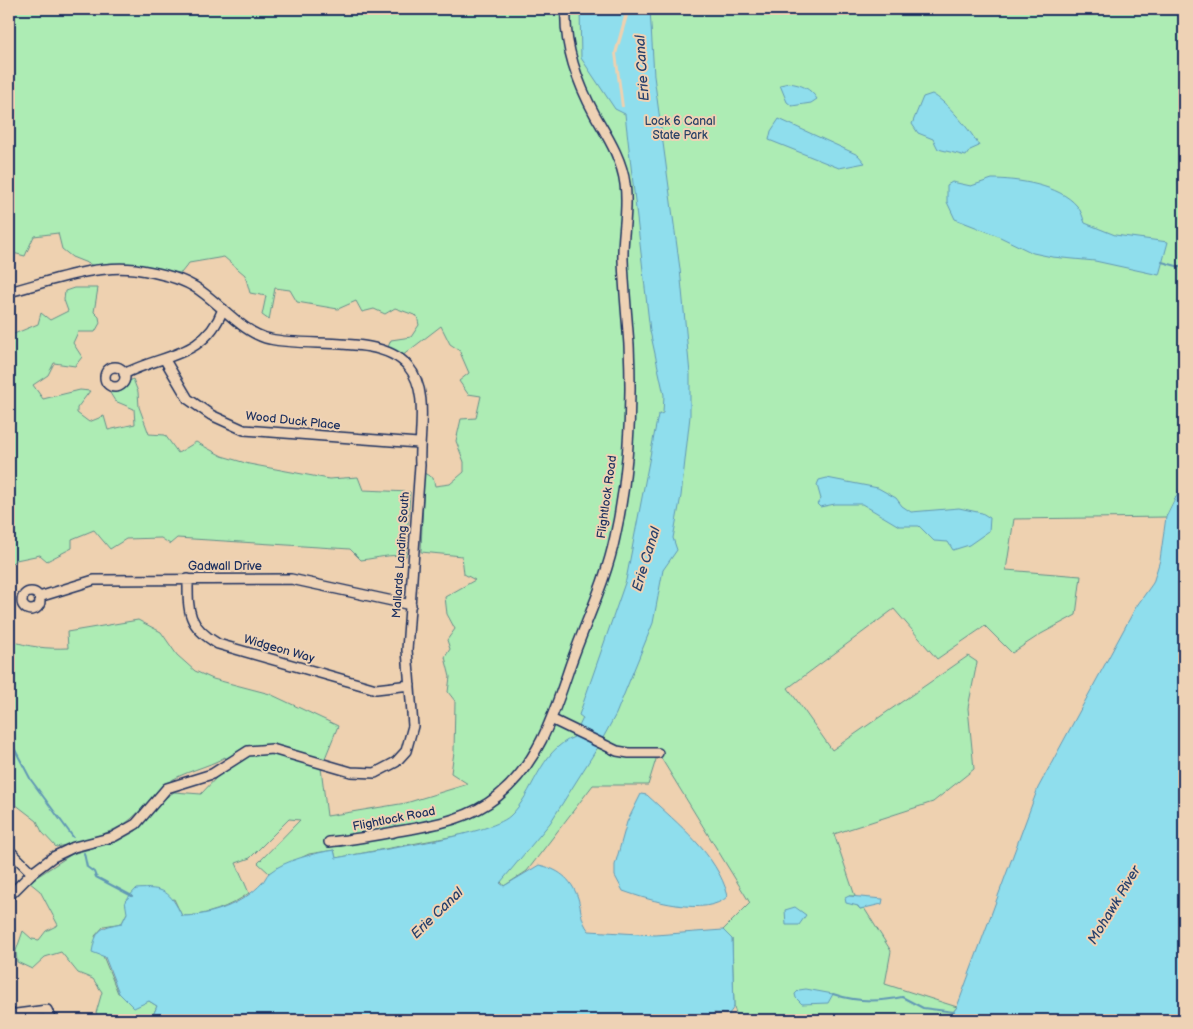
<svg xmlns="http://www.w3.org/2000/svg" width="1193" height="1029" viewBox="0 0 1193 1029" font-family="'Balsamiq Sans',sans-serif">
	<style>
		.green { fill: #adecb4; stroke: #648e89 }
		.water { fill: #8fdeed; stroke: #6198b4 }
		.pier { fill: #eed1b0 }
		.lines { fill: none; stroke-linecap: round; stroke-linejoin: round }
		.stream { stroke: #6198b4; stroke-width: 2 }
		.minor-casing { stroke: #1b2f5e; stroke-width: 12 }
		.minor { stroke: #eed2b5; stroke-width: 9 }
		.labels { text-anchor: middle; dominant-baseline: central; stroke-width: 4; stroke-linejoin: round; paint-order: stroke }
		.park-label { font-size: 12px; fill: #2a4267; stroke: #eed2b5 }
		.street-label { font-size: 12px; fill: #1b2f5e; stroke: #eed2b5 }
		.water-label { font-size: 14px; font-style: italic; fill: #27406c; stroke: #eed2b5 }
	</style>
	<rect width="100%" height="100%" fill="#eed1b0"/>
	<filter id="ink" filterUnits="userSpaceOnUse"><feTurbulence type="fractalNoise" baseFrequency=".02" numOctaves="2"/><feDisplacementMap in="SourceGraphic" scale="10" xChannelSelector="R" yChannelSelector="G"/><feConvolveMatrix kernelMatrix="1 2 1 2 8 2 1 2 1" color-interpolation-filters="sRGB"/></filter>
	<g filter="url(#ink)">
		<!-- green -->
		<path class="green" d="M 9,9 L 1184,9 L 1184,481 L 1166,517 L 1014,519 L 1006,570 L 1081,576 L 1076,615 L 1041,634 L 1012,653 L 985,626 L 937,659 L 894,609 L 788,688 L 832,750 L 968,656 L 977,662 L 968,708 L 974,769 L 933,802 L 834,834 L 855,896 L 849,896 L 860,909 L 864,908 L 891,951 L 885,984 L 957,1007 L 947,1020 L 738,1020 L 734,1007 L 732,939 L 723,930 L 750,903 L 658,753 L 648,785 L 593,785 L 527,871 L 504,886 L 466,834 L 336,858 L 334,850 L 309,854 L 269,873 L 258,863 L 300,820 L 289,819 L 250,858 L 236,863 L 249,893 C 230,907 206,916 182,916 L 174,899 L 127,913 L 122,923 L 104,926 L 95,936 L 118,993 L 149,1001 L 157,1006 L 151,1020 L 102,1020 L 96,1013 L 102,992 L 93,979 L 78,973 L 61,952 L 45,957 L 32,969 L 17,962 L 16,951 L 23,931 L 32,939 L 39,940 L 46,931 L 58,925 L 40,891 L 29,882 L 72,854 L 118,841 L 136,831 L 161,801 L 174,792 L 201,794 L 217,777 L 231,766 L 225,757 C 207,768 183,771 166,784 C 153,794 144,809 131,819 C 115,833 77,843 56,847 L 42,832 L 37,821 L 15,804 L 15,791 L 9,778 L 9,640 C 28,647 47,649 68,648 L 67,632 L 138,620 L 161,632 L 177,655 L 195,671 L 213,679 L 270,694 L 338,726 L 321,768 L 327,816 L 406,803 L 468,784 L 451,773 L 454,752 L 455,701 L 448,692 L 450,677 L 445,657 L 450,649 L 447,640 L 455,629 L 447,614 L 445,597 L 475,580 L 464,574 L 462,556 L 421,552 L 424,473 L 433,478 L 435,486 L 450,484 L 464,472 L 464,462 L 456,441 L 461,419 L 476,418 L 481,396 L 468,394 L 459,381 L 469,373 L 459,350 L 450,344 L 441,326 L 402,356 L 388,347 L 391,340 L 411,337 L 419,325 L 417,316 L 395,308 L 385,314 L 374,309 L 362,312 L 356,301 L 338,309 L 297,302 L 290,290 L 275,288 L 269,320 L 262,315 L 266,296 L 250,293 L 245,275 L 224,257 L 189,263 L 181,273 L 118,264 L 92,265 L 72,257 L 62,249 L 58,233 L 34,236 L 25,256 L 9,252 Z
			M 74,288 L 98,288 L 94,312 L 99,317 L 100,323 L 95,332 L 78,332 L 73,343 L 82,357 L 75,366 L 54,363 L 48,375 L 33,385 L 43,399 L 80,390 L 90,391 L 77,408 L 77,413 L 89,422 L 104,416 L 108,430 L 135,424 L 134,409 L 115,401 L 110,393 L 133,379 L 138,392 L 139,407 L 149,434 L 165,435 L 178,453 L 196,442 L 222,456 L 249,464 L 329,479 L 358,477 L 363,490 L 410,492 L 406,556 C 388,554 379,558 361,560 L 350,549 L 177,538 L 170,544 L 161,538 L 126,539 L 110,549 L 94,530 L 72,539 L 72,548 L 47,561 L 40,555 L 16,560 L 9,565 L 9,336 L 38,324 L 41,313 L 50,320 L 68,311 L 64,300 L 65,291 Z"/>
		<!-- water -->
		<path class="water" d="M 580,9 L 650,9 L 654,76 L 680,269 L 690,374 L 690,416 L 681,496 L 673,538 L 677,550 L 663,570 L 653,623 L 616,714 L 598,747 L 550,823 L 500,883 L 504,886 L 539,865 C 558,869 571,878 578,898 C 582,911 580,920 589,931 L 655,935 L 723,930 L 732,939 L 734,1007 L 729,1014 L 714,1013 L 703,1020 L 151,1020 L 157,1006 L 149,1001 L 134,1008 L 119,993 L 105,957 L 92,952 C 96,930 100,927 122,923 L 127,913 L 125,901 L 136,889 C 164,887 170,891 182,916 C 210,916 243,904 262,883 C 265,880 266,876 269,873 C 285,860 315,853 334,850 L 336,858 C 370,851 488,836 510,816 C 534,794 539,751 574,737 L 583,718 L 579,715 L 626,580 L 658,415 L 663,413 L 664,395 L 650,331 L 625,114 L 615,109 L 581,58 Z
			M 789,83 C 802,85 810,88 817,99 L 811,103 L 792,106 L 787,102 L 780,85 Z
			M 932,94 C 946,101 972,132 979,146 L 970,150 L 966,156 L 938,149 L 933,139 L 918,133 L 912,124 L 923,97 Z
			M 779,119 L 858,155 L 865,163 L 839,168 L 769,140 L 771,131 Z
			M 992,179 C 1016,179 1060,185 1077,206 C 1081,210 1083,218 1085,223 L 1115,235 L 1168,242 L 1159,275 L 1095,261 L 1052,257 L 1033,253 L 996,235 L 955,219 L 947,202 L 947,185 L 952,182 L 971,186 Z
			M 827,478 L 878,488 L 896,498 L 902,506 L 911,512 L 959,508 L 982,513 L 990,518 L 989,531 L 969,545 L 953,550 L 948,542 L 934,541 L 919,526 L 899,526 L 862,504 L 835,504 L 820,507 L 817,504 L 821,499 L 817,485 L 819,480 Z
			M 1184,481 L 1184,1020 L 947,1020 L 957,1007 L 1038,788 L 1136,607 L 1153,583 L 1160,560 L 1166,517 Z
			M 641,794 L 647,795 C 678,824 717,854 728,896 C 707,918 648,900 623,891 L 615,876 L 615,865 L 627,822 Z
			M 849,896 L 883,899 L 882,904 L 860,909 L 858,906 L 846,903 L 845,898 Z
			M 795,907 L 806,915 L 799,925 L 786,925 L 785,910 Z
			M 806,989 L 833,994 L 828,1003 L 802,1004 L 796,998 L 795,994 L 799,990 Z"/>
		<!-- pier -->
		<path class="pier" d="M 626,9 L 630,9 L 617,54 L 624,107 L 621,107 L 614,53 Z"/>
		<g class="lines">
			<!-- stream -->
			<path class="stream" d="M 1162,262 L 1184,268
				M 14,748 L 31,780 L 73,837
				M 84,853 L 87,867 L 94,872 L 96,877 L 132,896
				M 833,994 C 856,1002 879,1002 902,997 L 923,1008 L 954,1012"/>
			<!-- minor casing -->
			<g class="minor-casing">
				<path id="minor" d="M 9,292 C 48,282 94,264 135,269 C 154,272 176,276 193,286 C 218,300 241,333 270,339 C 309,348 381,334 408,366 C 430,392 418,434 420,465 L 407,650 L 413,726 L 406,751 L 396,762 L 375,773 L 351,772 L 272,749 L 248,751 L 212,774 L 167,788 L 136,824 L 113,837 L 74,847 L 53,857 L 32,873 L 9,896
					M 165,360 L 188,399 L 211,415 L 244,430 L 418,443
					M105 377a10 10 0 1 1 20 0a10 10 0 1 1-20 0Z
					M 124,374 C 162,354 205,358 223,309
					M 188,579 C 188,611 187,626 218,644 L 376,689 L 410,685
					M22 601a9 9 0 1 1 18 0a9 9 0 1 1-18 0Z
					M 39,597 L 94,580 L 291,579 L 411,605
					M 551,719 L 617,751 L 629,753 L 658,753
					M 329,842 C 351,840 372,836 394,832 C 431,825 467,821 498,796 C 539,763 554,713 570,666 C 585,623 606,581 615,537 C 629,474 632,409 629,345 C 627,317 624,288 623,260 C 622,235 629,209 625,184 C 622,159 607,136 595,115 C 577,82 564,47 566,9
					M 9,850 L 32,873
					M 9,1015 L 47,1010 L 51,1020"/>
			</g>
			<!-- minor -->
			<use href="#minor" class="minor"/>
		</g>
	</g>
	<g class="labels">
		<!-- park labels -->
		<g class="park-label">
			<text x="680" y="121">Lock 6 Canal<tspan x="680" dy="14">State Park</tspan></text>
		</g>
		<!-- street labels -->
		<g class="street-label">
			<text transform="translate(293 421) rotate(6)">Wood Duck Place</text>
			<text transform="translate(607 497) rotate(-82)">Flightlock Road</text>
			<text transform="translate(401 555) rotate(-86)">Mallards Landing South</text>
			<text x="225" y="566">Gadwall Drive</text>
			<text transform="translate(279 649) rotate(16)">Widgeon Way</text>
			<text transform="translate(394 819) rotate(-11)">Flightlock Road</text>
		</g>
		<!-- water labels -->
		<g class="water-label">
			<text transform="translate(642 68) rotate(-94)">Erie Canal</text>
			<text transform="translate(646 559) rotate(-73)">Erie Canal</text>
			<text transform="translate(1114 905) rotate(-59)">Mohawk River</text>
			<text transform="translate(437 913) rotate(-44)">Erie Canal</text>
		</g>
	</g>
	<!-- margin -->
	<rect width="1193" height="1029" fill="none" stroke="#eed2b5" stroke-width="30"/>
	<rect x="15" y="15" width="1163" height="999" fill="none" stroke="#1b2f5e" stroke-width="2" filter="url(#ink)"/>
</svg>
